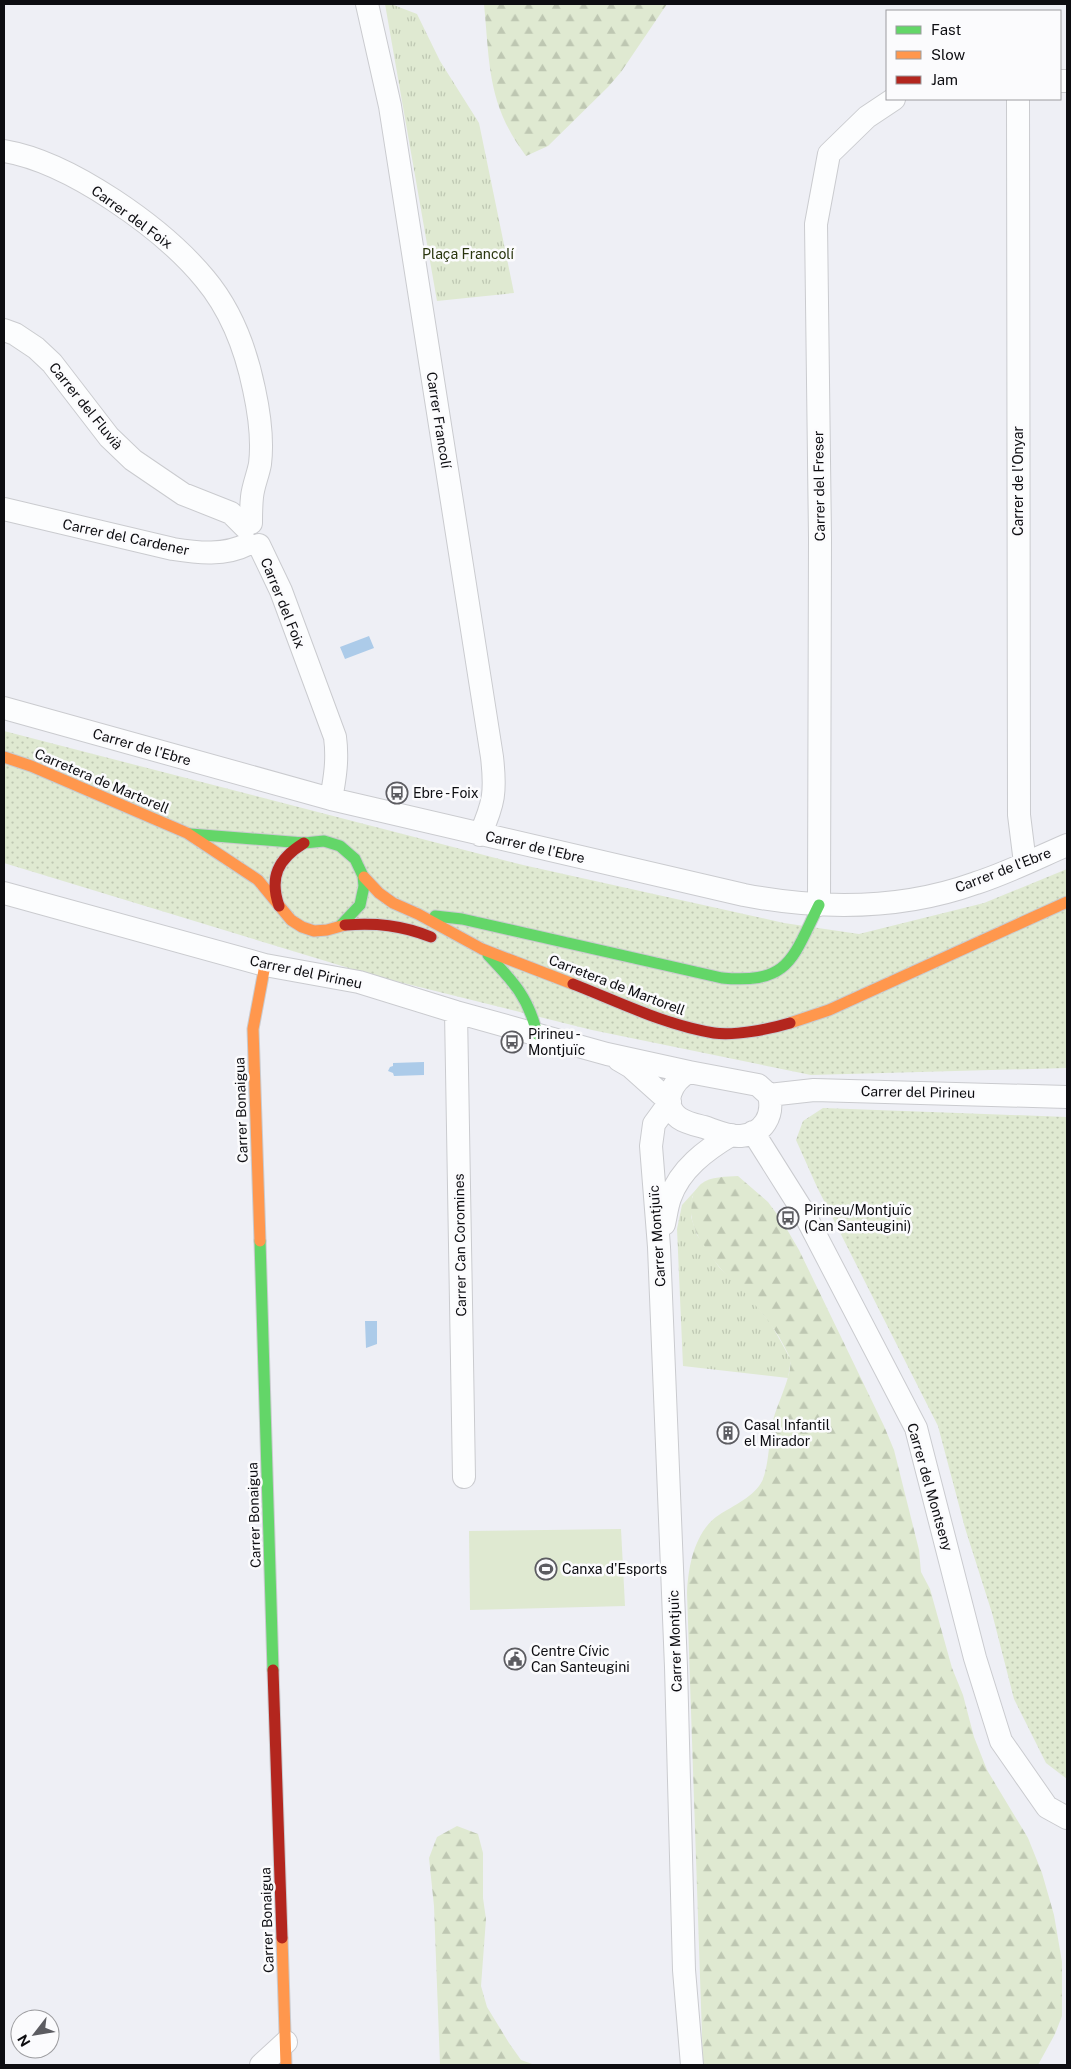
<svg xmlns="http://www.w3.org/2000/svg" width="1071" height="2069" viewBox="0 0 1071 2069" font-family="'Public Sans',sans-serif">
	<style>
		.grass { fill: url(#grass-dots) }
		.forest { fill: url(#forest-firs) }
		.park { fill: url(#park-tufts) }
		.garden { fill: #dfe9d1 }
		.water { fill: #accbe9 }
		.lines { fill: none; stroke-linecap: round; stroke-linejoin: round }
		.street-casing { stroke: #cacbcf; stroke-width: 24 }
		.fast-casing { stroke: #cacbcf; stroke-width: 13 }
		.slow-casing { stroke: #cacbcf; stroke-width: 13 }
		.jam-casing { stroke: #cacbcf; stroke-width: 13 }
		.street { stroke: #fcfdfe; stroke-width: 22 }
		.fast { stroke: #63d668; stroke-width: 11 }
		.slow { stroke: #ff974d; stroke-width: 11 }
		.jam { stroke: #b3261e; stroke-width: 11 }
		.labels { text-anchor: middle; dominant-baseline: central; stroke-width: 5; stroke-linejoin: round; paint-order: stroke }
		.street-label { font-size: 14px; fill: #0d0d11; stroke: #fbfbfd }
		.park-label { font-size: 14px; fill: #29350d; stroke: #fbfbfd }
		.poi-label { font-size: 14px; fill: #0d0d11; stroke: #fbfbfd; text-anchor: start }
	</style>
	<defs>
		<pattern id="grass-dots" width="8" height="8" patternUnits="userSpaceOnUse" patternTransform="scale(1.25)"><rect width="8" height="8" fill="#dfe9d1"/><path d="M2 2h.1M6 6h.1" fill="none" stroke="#bec7b2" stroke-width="1.8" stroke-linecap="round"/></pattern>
		<pattern id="forest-firs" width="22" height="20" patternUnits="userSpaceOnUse" patternTransform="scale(1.25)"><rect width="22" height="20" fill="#dfe9d1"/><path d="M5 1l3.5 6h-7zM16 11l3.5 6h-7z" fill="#bec7b2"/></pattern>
		<pattern id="park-tufts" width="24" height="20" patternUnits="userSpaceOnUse" patternTransform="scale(1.25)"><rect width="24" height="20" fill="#dfe9d1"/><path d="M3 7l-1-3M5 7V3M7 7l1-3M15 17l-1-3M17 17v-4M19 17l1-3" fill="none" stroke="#bec7b2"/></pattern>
	</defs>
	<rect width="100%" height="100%" fill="#eeeff5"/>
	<!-- grass -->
	<path class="grass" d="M 4,731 L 523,865 L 784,923 L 859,934 L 984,903 L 1067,869 L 1067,1068 L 811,1075 L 592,1030 L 375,976 L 4,863 Z
		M 823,1108 L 1067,1117 L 1067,1779 L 1046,1763 L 1014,1699 L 992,1613 L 965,1528 L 938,1426 L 817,1187 L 796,1140 L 803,1121 Z"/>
	<!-- forest -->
	<path class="forest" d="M 484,4 L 667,4 L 621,72 L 608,87 L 548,146 L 526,156 C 487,104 490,65 484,4 Z
		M 738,1176 L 768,1202 L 782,1221 L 799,1250 L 884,1426 L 894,1450 L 919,1550 L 921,1572 L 930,1589 L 952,1668 L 963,1695 L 974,1737 L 987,1770 L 1028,1838 L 1042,1873 L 1054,1915 L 1062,1962 L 1062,2016 L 1055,2034 L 1038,2065 L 703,2065 L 687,1593 C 688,1568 694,1534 716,1517 C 730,1507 751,1499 761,1483 C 769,1470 769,1437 773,1421 C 777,1404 793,1374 790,1359 C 789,1355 786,1350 784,1346 C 764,1307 731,1286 708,1252 C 694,1234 681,1203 701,1184 C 710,1176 727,1177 738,1176 Z
		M 457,1826 L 478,1834 L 483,1853 L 483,1898 L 486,1919 L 481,1986 L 487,2007 L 509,2043 L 521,2060 L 535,2065 L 440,2065 L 434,1906 L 429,1858 L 437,1837 Z"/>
	<!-- park -->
	<path class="park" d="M 385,4 L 391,4 L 417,14 L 440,61 L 479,123 L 514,293 L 437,301 Z
		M 702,1183 L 692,1197 L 691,1217 L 697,1235 L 719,1267 L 746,1294 L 771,1324 L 791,1360 L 788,1378 L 683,1366 L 677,1229 L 682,1205 Z"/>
	<!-- garden -->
	<path class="garden" d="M 621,1529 L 625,1606 L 470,1610 L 469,1531 Z"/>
	<!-- water -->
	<path class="water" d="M 369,636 L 374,648 L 345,659 L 340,647 Z
		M 424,1062 L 424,1075 L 394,1076 L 393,1073 L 388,1071 L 390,1067 L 393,1066 L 393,1063 Z
		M 365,1321 L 377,1321 L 377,1344 L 366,1348 Z"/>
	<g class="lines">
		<!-- street casing -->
		<g class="street-casing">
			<path id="street" d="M 367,4 L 390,106 L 492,757 C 496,792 494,803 480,835
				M 1060,81 L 1067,81
				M 1018,99 L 1019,815 L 1025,863
				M 4,151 C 70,162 163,228 205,279 C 231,310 246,350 254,389 C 259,412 263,440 260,464 C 258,475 253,486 252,497 C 251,506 251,515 251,523
				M 4,330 L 15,334 L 36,348 L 52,363 L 109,437 L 133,460 L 183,494 L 231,513 L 245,527
				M 4,509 L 173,549 C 198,553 225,556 248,544
				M 259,545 L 281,591 L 335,737 C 338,759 335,778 331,799
				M 4,708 L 331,799 L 744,895 C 822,910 901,910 976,883 C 1007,873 1037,858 1067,845
				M 4,893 L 265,965 L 359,982 L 456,1012 L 607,1054 L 689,1072
				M 819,905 L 820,538 L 816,224 L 829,154 L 867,117 L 894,99
				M 456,1012 L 464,1477
				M 619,1060 L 631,1067 L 670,1102
				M 689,1072 L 758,1085 L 769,1095 C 774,1115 764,1134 741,1136 C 729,1137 716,1131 704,1127 C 696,1125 686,1123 679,1118 C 660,1104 672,1081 689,1072 Z
				M 769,1095 L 814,1090 L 1067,1097
				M 670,1102 L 654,1124 L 651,1146 L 659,1247 L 676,1667 L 684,1970 L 692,2065
				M 753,1132 L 804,1213 L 916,1428 L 975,1658 L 1001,1741 L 1047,1807 L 1067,1818
				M 664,1224 C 666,1216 667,1206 670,1198 C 680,1169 706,1150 731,1135
				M 261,2065 L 286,2042"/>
		</g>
		<!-- fast casing -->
		<g class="fast-casing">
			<path id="fast" d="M 190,834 L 304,843 L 324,841 L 340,846 L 355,859 L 363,876 L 364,886 L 360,905 L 341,925
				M 435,916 L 462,919 L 722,978 C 790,984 792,959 819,905
				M 488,955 C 513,981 529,998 537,1034
				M 260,1241 L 273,1670"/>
		</g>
		<!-- slow casing -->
		<g class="slow-casing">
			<path id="slow" d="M 4,757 L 31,766 L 187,833 L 258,880 L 291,920 L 302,927 L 314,931 L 327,930 L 345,925
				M 364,877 L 379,893 L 393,903 L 418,914 L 482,949 L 573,984
				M 790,1023 L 829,1010 L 1067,902
				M 260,1241 L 253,1029 L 265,965
				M 282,1938 L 286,2065"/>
		</g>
		<!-- jam casing -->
		<g class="jam-casing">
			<path id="jam" d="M 279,906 C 269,877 278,859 304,843
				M 345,925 C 377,923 401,925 431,937
				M 573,984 C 619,1002 665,1025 714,1033 C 735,1036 770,1029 790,1023
				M 273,1670 L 282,1938"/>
		</g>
		<!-- street -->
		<use href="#street" class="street"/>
		<!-- fast -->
		<use href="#fast" class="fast"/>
		<!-- slow -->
		<use href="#slow" class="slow"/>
		<!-- jam -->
		<use href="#jam" class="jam"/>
	</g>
	<!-- icons -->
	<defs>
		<g id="bus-ring" transform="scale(1.125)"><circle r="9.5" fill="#fbfbfd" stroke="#5c5c61" stroke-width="1.5"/><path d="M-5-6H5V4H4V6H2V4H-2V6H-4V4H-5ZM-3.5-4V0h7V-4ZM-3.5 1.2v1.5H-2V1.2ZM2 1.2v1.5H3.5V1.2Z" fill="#5c5c61"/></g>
		<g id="building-ring" transform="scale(1.125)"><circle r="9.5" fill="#fbfbfd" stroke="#5c5c61" stroke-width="1.5"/><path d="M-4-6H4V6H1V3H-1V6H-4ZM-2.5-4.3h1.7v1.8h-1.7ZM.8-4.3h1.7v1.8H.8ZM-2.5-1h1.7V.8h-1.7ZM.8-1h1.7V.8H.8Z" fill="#5c5c61"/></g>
		<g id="stadium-ring" transform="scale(1.125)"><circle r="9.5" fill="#fbfbfd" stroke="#5c5c61" stroke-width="1.5"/><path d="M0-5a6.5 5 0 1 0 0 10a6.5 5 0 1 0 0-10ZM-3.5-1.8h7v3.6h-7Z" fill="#5c5c61"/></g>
		<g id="civic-ring" transform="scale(1.125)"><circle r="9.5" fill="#fbfbfd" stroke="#5c5c61" stroke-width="1.5"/><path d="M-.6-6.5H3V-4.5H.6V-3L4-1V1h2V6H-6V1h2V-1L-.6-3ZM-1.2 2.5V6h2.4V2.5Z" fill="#5c5c61"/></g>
	</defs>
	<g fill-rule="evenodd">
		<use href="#bus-ring" x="397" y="793"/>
		<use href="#bus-ring" x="512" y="1042"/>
		<use href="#bus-ring" x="788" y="1218"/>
		<use href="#building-ring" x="728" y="1433"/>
		<use href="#stadium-ring" x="546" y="1569"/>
		<use href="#civic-ring" x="515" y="1659"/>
	</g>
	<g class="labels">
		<!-- street labels -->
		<g class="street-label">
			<text transform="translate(132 217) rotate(36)">Carrer del Foix</text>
			<text transform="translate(86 406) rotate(51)">Carrer del Fluvià</text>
			<text transform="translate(439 420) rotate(81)">Carrer Francolí</text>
			<text transform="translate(1018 481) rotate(-90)">Carrer de l'Onyar</text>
			<text transform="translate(819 486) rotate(-91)">Carrer del Freser</text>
			<text transform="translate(126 537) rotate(12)">Carrer del Cardener</text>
			<text transform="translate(283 603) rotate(68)">Carrer del Foix</text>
			<text transform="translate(142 747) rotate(16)">Carrer de l'Ebre</text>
			<text transform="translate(102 781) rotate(23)">Carretera de Martorell</text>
			<text transform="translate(535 847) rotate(13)">Carrer de l'Ebre</text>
			<text transform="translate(1003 870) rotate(-21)">Carrer de l'Ebre</text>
			<text transform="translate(306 972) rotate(12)">Carrer del Pirineu</text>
			<text transform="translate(617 985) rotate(21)">Carretera de Martorell</text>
			<text transform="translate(918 1092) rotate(1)">Carrer del Pirineu</text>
			<text transform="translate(241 1110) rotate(-92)">Carrer Bonaigua</text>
			<text transform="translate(657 1236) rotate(-94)">Carrer Montjuïc</text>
			<text transform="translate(460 1245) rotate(-91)">Carrer Can Coromines</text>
			<text transform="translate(930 1487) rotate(74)">Carrer del Montseny</text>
			<text transform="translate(254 1515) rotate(-92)">Carrer Bonaigua</text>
			<text transform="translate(675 1641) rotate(-92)">Carrer Montjuïc</text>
			<text transform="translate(267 1920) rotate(-92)">Carrer Bonaigua</text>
		</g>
		<!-- park labels -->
		<g class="park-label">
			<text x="468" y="254">Plaça Francolí</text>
		</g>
		<!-- poi labels -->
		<g class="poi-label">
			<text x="413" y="793">Ebre - Foix</text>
			<text x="528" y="1034">Pirineu -<tspan x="528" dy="16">Montjuïc</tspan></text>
			<text x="804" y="1210">Pirineu/Montjuïc<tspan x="804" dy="16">(Can Santeugini)</tspan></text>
			<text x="744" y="1425">Casal Infantil<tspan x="744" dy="16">el Mirador</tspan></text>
			<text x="562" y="1569">Canxa d'Esports</text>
			<text x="531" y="1651">Centre Cívic<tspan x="531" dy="16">Can Santeugini</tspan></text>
		</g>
	</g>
	<!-- border -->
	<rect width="1071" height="2069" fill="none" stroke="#0d0d11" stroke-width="10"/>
	<!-- legend -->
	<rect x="886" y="10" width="175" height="90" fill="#fbfbfd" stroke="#9c9c9f"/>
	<rect x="896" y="26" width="25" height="8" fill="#63d668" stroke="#9c9c9f"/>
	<text x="931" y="35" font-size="15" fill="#0d0d11">Fast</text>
	<rect x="896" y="51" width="25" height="8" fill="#ff974d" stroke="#9c9c9f"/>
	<text x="931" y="60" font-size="15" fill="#0d0d11">Slow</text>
	<rect x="896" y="76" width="25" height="8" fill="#b3261e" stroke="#9c9c9f"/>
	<text x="931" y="85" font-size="15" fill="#0d0d11">Jam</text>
	<!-- north arrow -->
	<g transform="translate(35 2034) rotate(239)"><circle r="24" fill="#fbfbfd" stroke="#9c9c9f"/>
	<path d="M0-4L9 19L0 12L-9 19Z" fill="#5c5c61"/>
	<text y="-8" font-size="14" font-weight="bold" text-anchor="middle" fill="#0d0d11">N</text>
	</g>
</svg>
